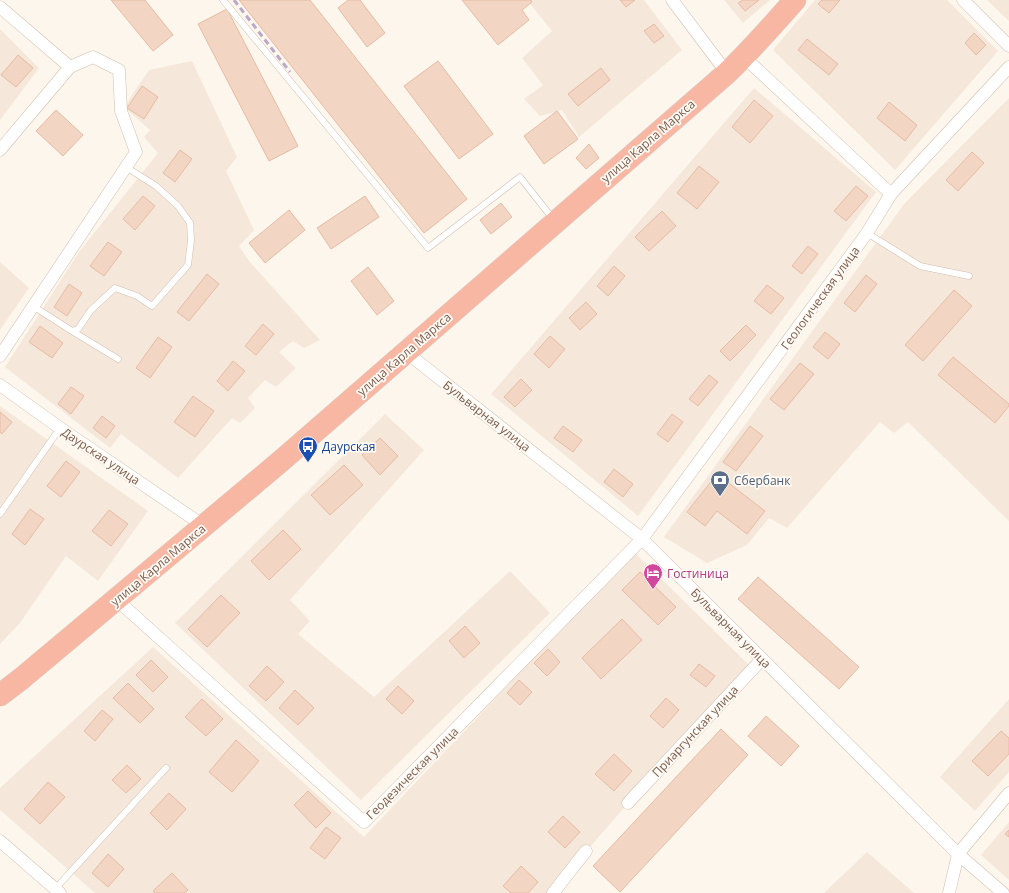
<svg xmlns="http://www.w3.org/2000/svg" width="1009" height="893" viewBox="0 0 1009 893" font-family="'Open Sans',sans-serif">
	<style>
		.residential { fill: #f5e8da }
		.building { fill: #f3d5c3; stroke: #e6bba3 }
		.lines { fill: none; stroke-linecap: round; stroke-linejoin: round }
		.lane-casing { stroke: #d1beb0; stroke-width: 7 }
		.street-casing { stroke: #d1beb0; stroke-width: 13 }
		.highway-casing { stroke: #dad1cd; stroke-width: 23 }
		.lane { stroke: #fff; stroke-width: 6 }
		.street { stroke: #fff; stroke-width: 12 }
		.highway { stroke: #f7b7a3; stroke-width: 22 }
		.rail { stroke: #b9a8c9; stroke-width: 3; stroke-dasharray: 6 4; stroke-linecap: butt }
		.labels { text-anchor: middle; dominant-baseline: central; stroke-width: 3.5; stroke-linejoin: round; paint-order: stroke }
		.street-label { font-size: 12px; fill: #7a5c4d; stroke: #fffaf3 }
		.transit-label { font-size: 12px; fill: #164399; stroke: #fffaf3; text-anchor: start }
		.service-label { font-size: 12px; fill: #4e5e75; stroke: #fffaf3; text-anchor: start }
		.hotel-label { font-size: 12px; fill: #b23c85; stroke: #fffaf3; text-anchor: start }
	</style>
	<rect width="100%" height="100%" fill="#fdf6ec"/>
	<!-- residential -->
	<path class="residential" d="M 527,0 L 644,0 L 682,50 L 579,137 L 562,110 L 540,116 L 524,99 L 543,85 L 522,58 L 552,31 Z
		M 724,0 L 770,0 L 743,23 Z
		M 815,0 L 947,0 L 998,51 L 895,170 L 773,50 Z
		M 987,0 L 1009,0 L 1009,21 Z
		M 0,29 L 39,68 L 0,120 Z
		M 192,61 L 237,157 L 226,171 L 254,230 L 239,246 L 249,261 L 320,340 L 304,348 L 293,341 L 279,352 L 296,368 L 276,387 L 265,380 L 248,398 L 255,408 L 240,423 L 232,418 L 178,478 L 121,434 L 110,448 L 5,367 L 79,252 L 158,153 L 144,137 L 150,130 L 124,107 L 149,70 Z
		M 754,88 L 876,192 L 638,516 L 491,394 Z
		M 1009,98 L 1009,521 L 908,422 L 894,433 L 880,422 L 787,528 L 769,518 L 747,545 L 707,563 L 664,537 L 904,204 Z
		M 0,262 L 29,288 L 0,330 Z
		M 0,406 L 148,511 L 98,581 L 66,556 L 20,623 L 0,644 Z
		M 385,414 L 424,450 L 290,600 L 310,621 L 298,634 L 374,697 L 510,571 L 550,613 L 361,800 L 175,623 Z
		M 634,552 L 751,667 L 628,803 L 550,893 L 95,893 L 0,810 L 0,788 L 153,647 L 364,837 Z
		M 1009,699 L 1009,772 L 975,811 L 940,777 Z
		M 1009,822 L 1009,880 L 981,855 Z
		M 867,852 L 914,893 L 824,893 Z"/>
	<!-- building -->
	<path class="building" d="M 111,0 L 145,0 L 173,35 L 153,51 Z
		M 239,0 L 310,0 L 467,199 L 424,233 Z
		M 348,0 L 360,0 L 385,33 L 367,47 L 338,8 Z
		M 462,0 L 531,0 L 532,2 L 522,10 L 529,20 L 498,45 Z
		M 620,0 L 635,0 L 626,7 Z
		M 743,0 L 759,0 L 745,11 L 738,3 Z
		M 822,0 L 840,0 L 829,13 L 818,4 Z
		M 227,9 L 298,146 L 269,161 L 198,24 Z
		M 654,24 L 664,36 L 654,43 L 644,31 Z
		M 974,33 L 986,45 L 976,55 L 965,43 Z
		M 807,39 L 838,64 L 829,75 L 798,50 Z
		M 18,55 L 33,68 L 16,87 L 1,75 Z
		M 438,61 L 493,134 L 459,159 L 404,86 Z
		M 601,68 L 610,80 L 578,106 L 568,94 Z
		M 142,86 L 158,97 L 144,119 L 127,108 Z
		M 754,100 L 773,116 L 750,143 L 732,127 Z
		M 889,102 L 917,125 L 905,141 L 877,118 Z
		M 56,110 L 83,135 L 63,156 L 36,131 Z
		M 557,111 L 578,139 L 544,164 L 524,136 Z
		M 589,144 L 599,158 L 586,169 L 576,158 Z
		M 180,150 L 192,159 L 175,182 L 163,173 Z
		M 972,152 L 984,163 L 958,191 L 946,180 Z
		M 699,166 L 719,182 L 697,209 L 677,193 Z
		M 856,186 L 868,196 L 846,221 L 834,211 Z
		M 143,196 L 155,206 L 135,230 L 123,219 Z
		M 365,196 L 379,217 L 331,249 L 317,228 Z
		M 501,203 L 512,217 L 491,234 L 480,220 Z
		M 289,210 L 305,230 L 265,263 L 249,243 Z
		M 662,211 L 676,226 L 649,251 L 635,237 Z
		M 108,242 L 122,252 L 104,276 L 90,266 Z
		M 808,246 L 818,254 L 802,274 L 792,266 Z
		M 614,266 L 625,276 L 608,296 L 597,286 Z
		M 368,267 L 394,301 L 377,315 L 351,281 Z
		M 207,274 L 219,284 L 189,321 L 177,312 Z
		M 866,275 L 877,284 L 855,312 L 844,303 Z
		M 69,284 L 82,293 L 67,316 L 54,307 Z
		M 767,285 L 784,298 L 771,314 L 754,301 Z
		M 954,290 L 972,306 L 923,361 L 905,345 Z
		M 586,302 L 597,314 L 580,330 L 569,318 Z
		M 263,324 L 274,334 L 256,355 L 245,346 Z
		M 746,325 L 756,335 L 730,361 L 720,351 Z
		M 40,326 L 63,343 L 52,358 L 29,342 Z
		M 825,332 L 840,344 L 828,359 L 813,347 Z
		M 550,336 L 565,349 L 549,368 L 534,354 Z
		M 158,337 L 172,347 L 150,378 L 136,368 Z
		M 953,357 L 1009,404 L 1009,406 L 995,423 L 938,375 Z
		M 233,361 L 245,371 L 228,391 L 217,381 Z
		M 800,363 L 814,374 L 784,410 L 770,399 Z
		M 709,375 L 718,382 L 698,406 L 689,399 Z
		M 521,379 L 532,390 L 515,407 L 504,397 Z
		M 71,387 L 84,396 L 71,414 L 58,404 Z
		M 193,396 L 214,411 L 195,437 L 174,422 Z
		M 0,412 L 12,422 L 2,434 L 0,432 Z
		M 672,414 L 683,422 L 668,442 L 657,434 Z
		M 102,416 L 115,426 L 106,438 L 93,428 Z
		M 563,426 L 582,440 L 573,452 L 554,438 Z
		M 750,426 L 763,436 L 736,471 L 723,462 Z
		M 380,438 L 398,456 L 380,475 L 362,455 Z
		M 66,461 L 80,472 L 61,497 L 47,486 Z
		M 344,465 L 363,485 L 330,515 L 311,495 Z
		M 614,469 L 633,484 L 623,497 L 604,482 Z
		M 717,474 L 765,511 L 747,534 L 717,511 L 705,526 L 687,512 Z
		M 30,509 L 44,519 L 25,545 L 12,534 Z
		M 109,510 L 128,524 L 111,546 L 92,531 Z
		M 283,530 L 301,549 L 269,580 L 251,561 Z
		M 640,572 L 676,607 L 658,625 L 622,590 Z
		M 758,577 L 859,667 L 839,689 L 738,599 Z
		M 221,595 L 240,613 L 207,647 L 188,629 Z
		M 622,619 L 642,640 L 601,679 L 582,658 Z
		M 465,626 L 480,643 L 464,658 L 449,641 Z
		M 548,649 L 560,662 L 547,676 L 534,663 Z
		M 151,660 L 168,677 L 153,692 L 136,675 Z
		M 699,664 L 715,676 L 706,687 L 690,675 Z
		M 267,666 L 284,682 L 266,701 L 249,686 Z
		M 519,680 L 532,692 L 520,705 L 507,693 Z
		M 128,683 L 154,709 L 140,723 L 113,698 Z
		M 398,686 L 414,701 L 402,714 L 386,699 Z
		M 295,690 L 314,708 L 298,725 L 279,708 Z
		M 666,698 L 679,710 L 663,728 L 650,716 Z
		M 202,699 L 223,719 L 206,736 L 185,717 Z
		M 102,710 L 113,719 L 95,741 L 84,731 Z
		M 766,716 L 799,746 L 781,766 L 748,736 Z
		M 721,729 L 748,755 L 620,892 L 593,866 Z
		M 1001,731 L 1009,738 L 1009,754 L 988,776 L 972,761 Z
		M 236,740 L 259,761 L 232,792 L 209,772 Z
		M 614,754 L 632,771 L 614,791 L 595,774 Z
		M 127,765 L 141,779 L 126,793 L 112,780 Z
		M 48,782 L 65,797 L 40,824 L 24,809 Z
		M 308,791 L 331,813 L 316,828 L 294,805 Z
		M 169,793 L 186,809 L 167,830 L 150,813 Z
		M 563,816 L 580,832 L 565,848 L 548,832 Z
		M 326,827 L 341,838 L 325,859 L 310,848 Z
		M 1009,830 L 1009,837 L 1005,834 Z
		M 108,854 L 124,869 L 108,887 L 92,873 Z
		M 521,866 L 538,882 L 528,893 L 511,893 L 503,886 Z
		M 172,873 L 188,890 L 184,893 L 155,893 L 153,891 Z"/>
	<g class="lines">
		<!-- lane casing -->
		<g class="lane-casing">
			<path id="lane" d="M 223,0 L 428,248 L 520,177 L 553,219
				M 867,233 L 920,266 L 969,276
				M 33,306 L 72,331 L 78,329 L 91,310 L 115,288 L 137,296 L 152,306 L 188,265 L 191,240 L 190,223 L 178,206 L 156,186 L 126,167
				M 72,331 L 118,359
				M 0,514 L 60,428
				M 55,889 L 166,768"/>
		</g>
		<!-- street casing -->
		<g class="street-casing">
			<path id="street" d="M 672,0 L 727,73
				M 963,0 L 1009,46
				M 0,7 L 70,67 L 93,57 L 119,70 L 121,111 L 136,152 L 0,356
				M 744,57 L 891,194
				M 0,150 L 70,67
				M 406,352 L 642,539 L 958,854 L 1003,893
				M 0,385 L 60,428 L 204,526
				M 116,599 L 364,822 L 642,539 L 867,233 L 891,194 L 1009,67
				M 628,803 L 762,659
				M 0,841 L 60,893
				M 553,893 L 586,851
				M 949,893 L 958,854 L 1009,793"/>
		</g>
		<!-- highway casing -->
		<g class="highway-casing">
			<path id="highway" d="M 0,695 L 21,679 L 281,461 L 727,73 C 751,50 773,25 795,0"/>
		</g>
		<!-- lane -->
		<use href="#lane" class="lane"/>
		<!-- street -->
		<use href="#street" class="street"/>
		<!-- highway -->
		<use href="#highway" class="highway"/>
		<!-- rail -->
		<path class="rail" d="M 234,0 L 290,72"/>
	</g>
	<!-- icons -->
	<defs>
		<g id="bus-pin" transform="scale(1)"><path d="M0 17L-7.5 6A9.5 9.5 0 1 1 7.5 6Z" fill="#1a4fb4" stroke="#fffaf3"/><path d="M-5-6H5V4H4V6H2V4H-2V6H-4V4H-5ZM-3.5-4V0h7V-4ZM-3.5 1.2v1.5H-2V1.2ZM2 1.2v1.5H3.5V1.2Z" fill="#fff"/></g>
		<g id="bank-pin" transform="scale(1)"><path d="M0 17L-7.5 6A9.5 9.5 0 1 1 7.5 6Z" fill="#5c6f8a" stroke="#fffaf3"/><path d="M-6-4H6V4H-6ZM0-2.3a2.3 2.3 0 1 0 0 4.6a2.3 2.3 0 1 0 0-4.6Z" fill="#fff"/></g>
		<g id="hotel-pin" transform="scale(1)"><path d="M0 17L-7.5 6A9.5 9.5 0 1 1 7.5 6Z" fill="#d1479c" stroke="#fffaf3"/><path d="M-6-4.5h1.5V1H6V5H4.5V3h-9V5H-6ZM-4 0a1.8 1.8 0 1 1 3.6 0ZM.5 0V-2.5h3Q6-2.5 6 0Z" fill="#fff"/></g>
	</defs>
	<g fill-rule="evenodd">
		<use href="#bus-pin" x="308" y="446"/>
		<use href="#bank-pin" x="720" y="480"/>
		<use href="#hotel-pin" x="653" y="573"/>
	</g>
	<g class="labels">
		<!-- street labels -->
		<g class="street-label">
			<text transform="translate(648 141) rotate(-41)">улица Карла Маркса</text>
			<text transform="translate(820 298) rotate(-54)">Геологическая улица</text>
			<text transform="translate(404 354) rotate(-41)">улица Карла Маркса</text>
			<text transform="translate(487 416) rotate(38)">Бульварная улица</text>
			<text transform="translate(101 456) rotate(34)">Даурская улица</text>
			<text transform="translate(158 565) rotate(-40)">улица Карла Маркса</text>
			<text transform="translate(731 628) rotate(45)">Бульварная улица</text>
			<text transform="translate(695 731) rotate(-47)">Приаргунская улица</text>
			<text transform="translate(412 773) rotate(-45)">Геодезическая улица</text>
		</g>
		<!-- transit labels -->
		<g class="transit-label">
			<text x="322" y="446">Даурская</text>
		</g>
		<!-- service labels -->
		<g class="service-label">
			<text x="734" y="480">Сбербанк</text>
		</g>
		<!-- hotel labels -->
		<g class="hotel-label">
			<text x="667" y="573">Гостиница</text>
		</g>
	</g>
</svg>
